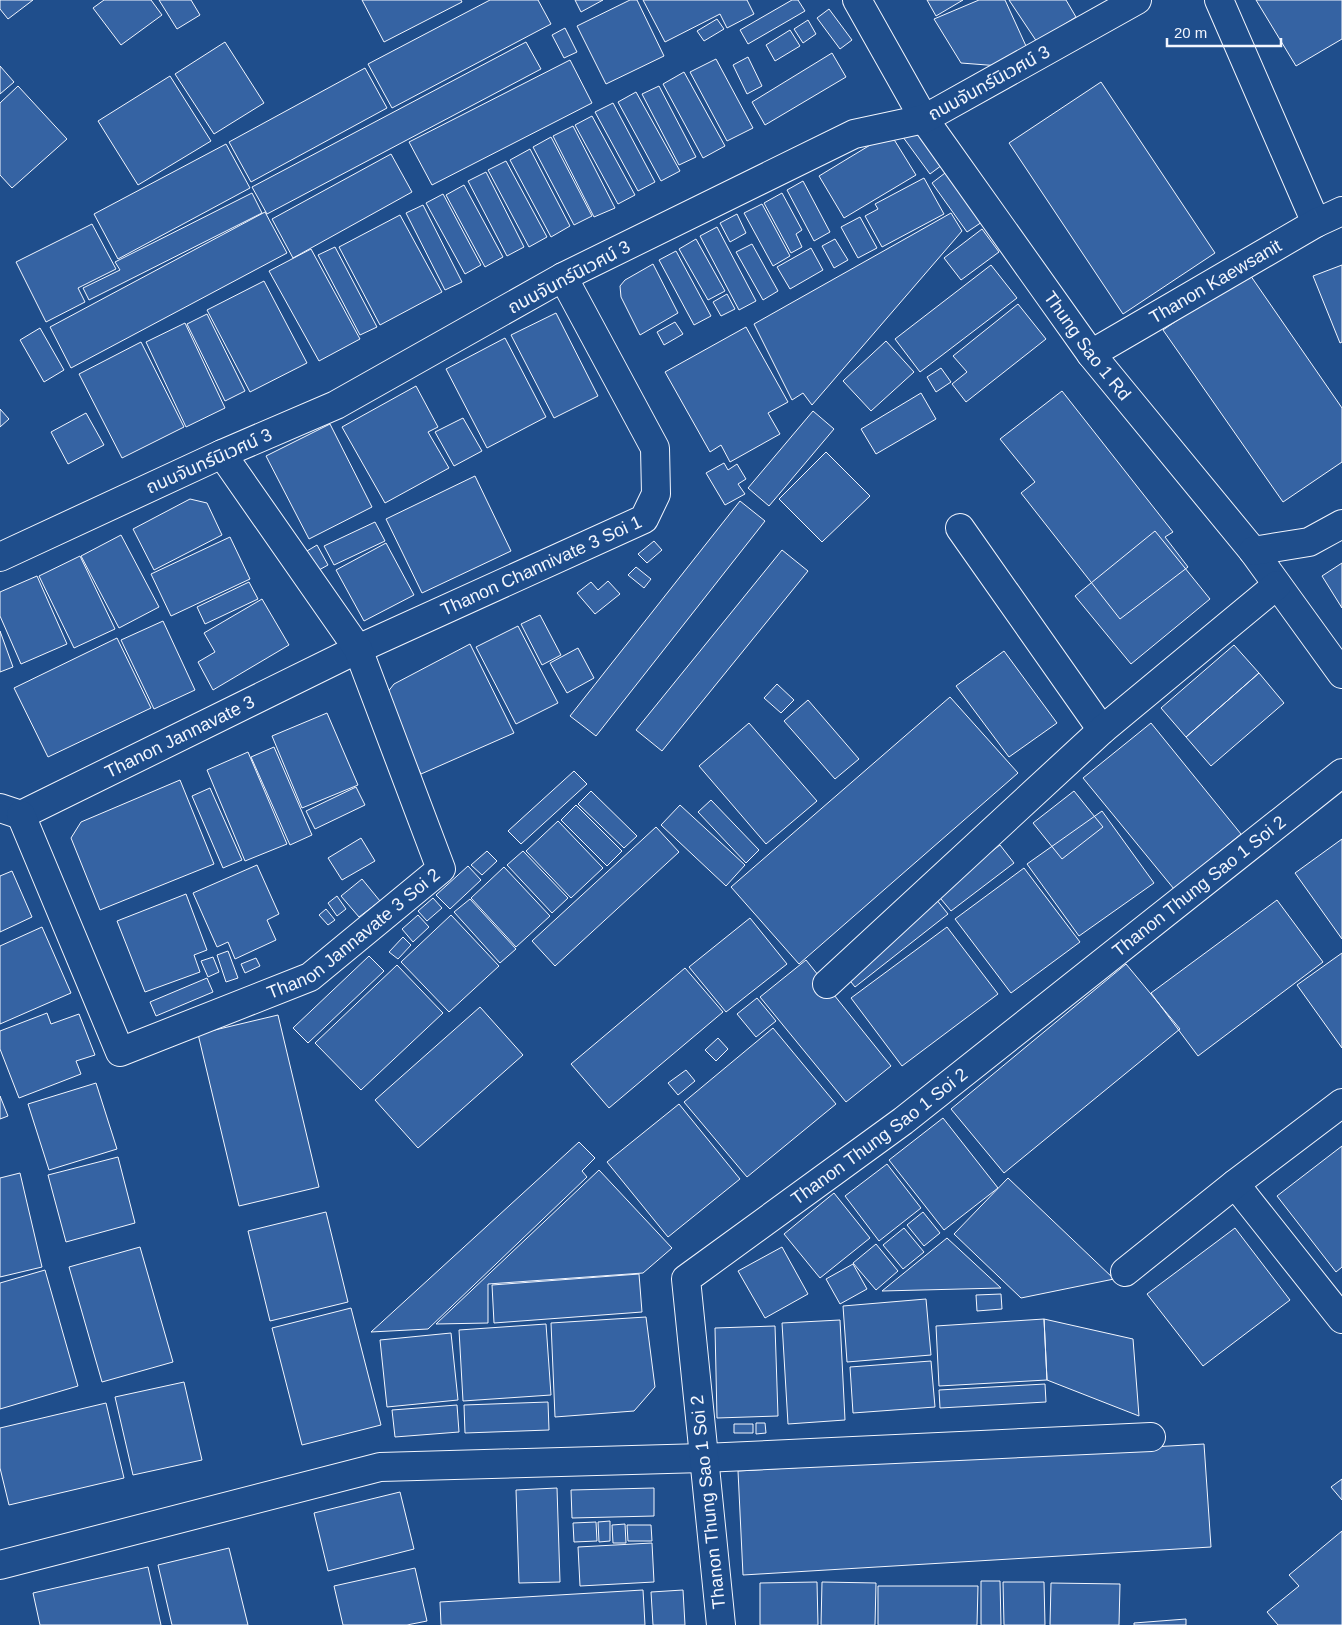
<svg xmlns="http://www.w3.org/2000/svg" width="1342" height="1625" viewBox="0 0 1342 1625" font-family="Helvetica,'Noto Sans Thai',sans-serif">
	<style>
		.building { fill: #3563a3; stroke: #f2f6ff }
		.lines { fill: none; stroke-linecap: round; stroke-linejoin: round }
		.street-casing { stroke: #f2f6ff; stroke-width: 30 }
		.street { stroke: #1f4e8c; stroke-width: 28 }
		.labels { text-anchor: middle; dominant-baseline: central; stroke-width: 4; stroke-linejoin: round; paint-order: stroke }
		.street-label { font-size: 18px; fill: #f2f6ff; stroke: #1f4e8c }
	</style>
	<rect width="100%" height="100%" fill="#1f4e8c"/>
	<!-- building -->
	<path class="building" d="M 0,0 L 33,0 L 8,19 L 0,9 Z
		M 104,0 L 151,0 L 162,15 L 121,45 L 93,8 Z
		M 159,0 L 191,0 L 200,15 L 177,29 Z
		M 362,0 L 461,0 L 462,2 L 384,42 Z
		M 490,0 L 538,0 L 551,24 L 392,108 L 368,64 Z
		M 575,0 L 603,0 L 581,12 Z
		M 630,0 L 637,0 L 664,56 L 606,84 L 577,26 Z
		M 643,0 L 747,0 L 754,14 L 727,28 L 720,14 L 665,42 Z
		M 792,0 L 798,0 L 805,11 L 748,44 L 740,30 Z
		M 927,0 L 963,0 L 936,16 Z
		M 979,0 L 1005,0 L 1026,46 L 1000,66 L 961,63 L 934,19 Z
		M 1009,0 L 1066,0 L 1076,17 L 1037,42 Z
		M 1256,0 L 1342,0 L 1342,39 L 1296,66 Z
		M 829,9 L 852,40 L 840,49 L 817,18 Z
		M 717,19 L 724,29 L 704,41 L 697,31 Z
		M 808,20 L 816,34 L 803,43 L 794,29 Z
		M 565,28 L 577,52 L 564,58 L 552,35 Z
		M 790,30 L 800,46 L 775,61 L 766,45 Z
		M 225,42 L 264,103 L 214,134 L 175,74 Z
		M 526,42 L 541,69 L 267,214 L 252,187 Z
		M 832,53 L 846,77 L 765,125 L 752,102 Z
		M 748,57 L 762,86 L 747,94 L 733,65 Z
		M 716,59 L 753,128 L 727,141 L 690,72 Z
		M 570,60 L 592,103 L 432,185 L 409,142 Z
		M 0,66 L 14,82 L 0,94 Z
		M 365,68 L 387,108 L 251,182 L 229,142 Z
		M 684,72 L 725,146 L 703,158 L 663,84 Z
		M 170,76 L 211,141 L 138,185 L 98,121 Z
		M 1101,82 L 1215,253 L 1123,314 L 1009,143 Z
		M 18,86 L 67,139 L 12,188 L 0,175 L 0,103 Z
		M 659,86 L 696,157 L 679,165 L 642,94 Z
		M 636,92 L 680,171 L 661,181 L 618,102 Z
		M 613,103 L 655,182 L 638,191 L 595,112 Z
		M 592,116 L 635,195 L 618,204 L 575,125 Z
		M 912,124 L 942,165 L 930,174 L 900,133 Z
		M 573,126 L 615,208 L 594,217 L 553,136 Z
		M 890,133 L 916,175 L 844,218 L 819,176 Z
		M 551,137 L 592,216 L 574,225 L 533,147 Z
		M 226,144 L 250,188 L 118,259 L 94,214 Z
		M 530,149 L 570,226 L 551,237 L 510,160 Z
		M 391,154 L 412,192 L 293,258 L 272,219 Z
		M 506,161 L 547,237 L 529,247 L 488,170 Z
		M 949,170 L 985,220 L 967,232 L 932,183 Z
		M 486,172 L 524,247 L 507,256 L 468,181 Z
		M 924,178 L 944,214 L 882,247 L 865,216 L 878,209 L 875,204 Z
		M 803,181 L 830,232 L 814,241 L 787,190 Z
		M 464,185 L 503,257 L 485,267 L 446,195 Z
		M 252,193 L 262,213 L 89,300 L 83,288 L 120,270 L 115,262 Z
		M 782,193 L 802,230 L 796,234 L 802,247 L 791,253 L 764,203 Z
		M 443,194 L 481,265 L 465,274 L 426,203 Z
		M 762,204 L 790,256 L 773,266 L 744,213 Z
		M 423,205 L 462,282 L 445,290 L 406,213 Z
		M 265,212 L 287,253 L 71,368 L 50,327 Z
		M 951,213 L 962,231 L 812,405 L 803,393 L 792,400 L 754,324 Z
		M 737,214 L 746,233 L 730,242 L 720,223 Z
		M 400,215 L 442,292 L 380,325 L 339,247 Z
		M 860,217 L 877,248 L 858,258 L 841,227 Z
		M 92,224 L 116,269 L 78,288 L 85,302 L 46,322 L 16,262 Z
		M 717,227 L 756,301 L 739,310 L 700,236 Z
		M 982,229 L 999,252 L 961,280 L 944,258 Z
		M 696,239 L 725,291 L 708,300 L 679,249 Z
		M 835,239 L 848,260 L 834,268 L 822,246 Z
		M 752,244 L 778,291 L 763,300 L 736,252 Z
		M 335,247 L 377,327 L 360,335 L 318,255 Z
		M 811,248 L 823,270 L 790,289 L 777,267 Z
		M 311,249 L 360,339 L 319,361 L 269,271 Z
		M 676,251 L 711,316 L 694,325 L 659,260 Z
		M 653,264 L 678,313 L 640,335 L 621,297 L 620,286 L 625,280 Z
		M 991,265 L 1017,298 L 920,372 L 895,339 Z
		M 1342,265 L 1342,342 L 1340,343 L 1313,276 Z
		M 1248,272 L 1342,408 L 1342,462 L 1283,502 L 1163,330 Z
		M 264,281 L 307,363 L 250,392 L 207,310 Z
		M 727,294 L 735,309 L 721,316 L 713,302 Z
		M 1018,304 L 1046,339 L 966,402 L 952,384 L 967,372 L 953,356 Z
		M 556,313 L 598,396 L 554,418 L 511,335 Z
		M 207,314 L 245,391 L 225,401 L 187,324 Z
		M 675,322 L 683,334 L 664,345 L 657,332 Z
		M 185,323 L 225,408 L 186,427 L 146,342 Z
		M 746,327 L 788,402 L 768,413 L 780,434 L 730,462 L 721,445 L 710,452 L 665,372 Z
		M 40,328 L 64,370 L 44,382 L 20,340 Z
		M 505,338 L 546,417 L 487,448 L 446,369 Z
		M 886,341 L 914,372 L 871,411 L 843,381 Z
		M 141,342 L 184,427 L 122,458 L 79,374 Z
		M 941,368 L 951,382 L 936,392 L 927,377 Z
		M 416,386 L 438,427 L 428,432 L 449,468 L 385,503 L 342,427 Z
		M 1062,391 L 1173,532 L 1165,537 L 1188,567 L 1120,619 L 1021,493 L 1035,482 L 1000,439 Z
		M 921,393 L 936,419 L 876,454 L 861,429 Z
		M 0,409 L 9,419 L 0,427 Z
		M 813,411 L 834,429 L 769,506 L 748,488 Z
		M 86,413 L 104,445 L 68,464 L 51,432 Z
		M 463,418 L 482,451 L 454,466 L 435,432 Z
		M 330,424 L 372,507 L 309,539 L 266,456 Z
		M 826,452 L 870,496 L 822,542 L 779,499 Z
		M 724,463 L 728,470 L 737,464 L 746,479 L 738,484 L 745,494 L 725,505 L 706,473 Z
		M 475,476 L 511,551 L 422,593 L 386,519 Z
		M 190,499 L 207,503 L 222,535 L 154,570 L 133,529 Z
		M 740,501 L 765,521 L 596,736 L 570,716 Z
		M 375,522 L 385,541 L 334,565 L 324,546 Z
		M 1155,531 L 1210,599 L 1131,664 L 1075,596 Z
		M 121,535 L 159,607 L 119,628 L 81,556 Z
		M 230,537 L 250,579 L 171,616 L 151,574 Z
		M 654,541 L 662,550 L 647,563 L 638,554 Z
		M 386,543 L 414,595 L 364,621 L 336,570 Z
		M 317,545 L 328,565 L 319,570 L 307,551 Z
		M 782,550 L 808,571 L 662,751 L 636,730 Z
		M 80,556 L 115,629 L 74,648 L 39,576 Z
		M 1342,563 L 1342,608 L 1322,576 Z
		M 636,567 L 651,579 L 644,588 L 628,575 Z
		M 37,576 L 67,644 L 21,664 L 0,616 L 0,592 Z
		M 608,581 L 620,594 L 595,614 L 577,593 L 591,582 L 598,590 Z
		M 249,582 L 258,599 L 205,624 L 197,607 Z
		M 262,599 L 289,645 L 213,690 L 198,662 L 215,652 L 204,633 Z
		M 540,615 L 561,655 L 542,665 L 521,624 Z
		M 163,621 L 195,690 L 154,709 L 121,640 Z
		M 518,626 L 558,703 L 516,724 L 476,647 Z
		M 0,631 L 13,667 L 0,672 Z
		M 117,638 L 151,708 L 48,757 L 14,688 Z
		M 470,644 L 514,733 L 421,774 L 389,709 L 387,693 L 394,684 Z
		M 1234,645 L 1259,673 L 1186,737 L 1161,708 Z
		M 578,648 L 594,678 L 567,693 L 550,663 Z
		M 1004,651 L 1057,723 L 1009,757 L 956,686 Z
		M 1259,673 L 1284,703 L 1211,766 L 1186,737 Z
		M 777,684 L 794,700 L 781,713 L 764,698 Z
		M 950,697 L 1018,773 L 799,964 L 731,887 Z
		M 808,700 L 859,759 L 835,779 L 784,721 Z
		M 327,713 L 358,785 L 302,808 L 272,736 Z
		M 749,723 L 817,801 L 766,844 L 699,766 Z
		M 1151,723 L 1241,834 L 1174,889 L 1083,778 Z
		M 274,747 L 312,835 L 290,845 L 251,757 Z
		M 248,752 L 287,844 L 245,861 L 207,770 Z
		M 574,771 L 587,784 L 521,844 L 508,831 Z
		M 180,780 L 214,864 L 100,910 L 71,838 L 81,822 Z
		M 356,787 L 365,805 L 315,829 L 306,811 Z
		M 210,788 L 242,860 L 223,868 L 192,796 Z
		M 591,791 L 637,836 L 624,848 L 578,804 Z
		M 1074,791 L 1103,827 L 1062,859 L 1033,823 Z
		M 711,800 L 759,850 L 746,863 L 698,812 Z
		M 576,805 L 622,851 L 607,866 L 561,820 Z
		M 680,805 L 745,865 L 726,886 L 661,825 Z
		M 1102,811 L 1154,883 L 1079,936 L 1027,864 Z
		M 558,821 L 603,868 L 571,898 L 526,851 Z
		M 656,827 L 679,852 L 555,966 L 532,941 Z
		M 361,838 L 375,861 L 342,880 L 328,858 Z
		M 1342,839 L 1342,939 L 1295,873 Z
		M 1000,845 L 1014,863 L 951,911 L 936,893 Z
		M 487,851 L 497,861 L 482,875 L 471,865 Z
		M 523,851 L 568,898 L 552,913 L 507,865 Z
		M 257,865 L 279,914 L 267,920 L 276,940 L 235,959 L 228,942 L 217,947 L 193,893 Z
		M 468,866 L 481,880 L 450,909 L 436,895 Z
		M 504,867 L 550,916 L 516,947 L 471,898 Z
		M 1024,868 L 1080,942 L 1011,993 L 955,919 Z
		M 12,871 L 32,917 L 0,932 L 0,876 Z
		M 362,879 L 380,901 L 359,917 L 341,896 Z
		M 186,894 L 207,950 L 194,955 L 200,972 L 145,992 L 117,921 Z
		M 337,896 L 346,909 L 337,916 L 328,903 Z
		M 433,898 L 442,908 L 427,921 L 418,911 Z
		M 470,899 L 516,949 L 500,963 L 454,912 Z
		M 936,899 L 948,914 L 855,987 L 843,972 Z
		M 1277,900 L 1323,962 L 1198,1056 L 1151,993 Z
		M 326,909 L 335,920 L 328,925 L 319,915 Z
		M 418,915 L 429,927 L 413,942 L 402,929 Z
		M 451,915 L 499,966 L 449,1012 L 401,962 Z
		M 750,918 L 787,964 L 726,1012 L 689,967 Z
		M 42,927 L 71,993 L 0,1024 L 0,946 Z
		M 947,927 L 998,994 L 902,1066 L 851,998 Z
		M 403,937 L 411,945 L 398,959 L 389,952 Z
		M 228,951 L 238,978 L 226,982 L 217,955 Z
		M 1342,953 L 1342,1048 L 1297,985 Z
		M 369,956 L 384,971 L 308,1043 L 293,1028 Z
		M 213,957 L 219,972 L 208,977 L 201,961 Z
		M 256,958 L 260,966 L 245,973 L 241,964 Z
		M 806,960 L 891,1066 L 846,1102 L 760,997 Z
		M 1126,964 L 1180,1029 L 1004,1173 L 951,1109 Z
		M 397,965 L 443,1013 L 361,1090 L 315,1043 Z
		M 685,968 L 723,1012 L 609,1108 L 571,1064 Z
		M 207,978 L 213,992 L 156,1016 L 150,1002 Z
		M 757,998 L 776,1021 L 756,1037 L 737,1014 Z
		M 480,1007 L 523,1055 L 418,1148 L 375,1100 Z
		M 47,1013 L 51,1024 L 79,1014 L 95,1055 L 76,1061 L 81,1074 L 19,1098 L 0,1049 L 0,1031 Z
		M 278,1015 L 319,1187 L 239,1206 L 198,1034 Z
		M 773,1028 L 836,1104 L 747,1177 L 684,1102 Z
		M 718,1038 L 728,1049 L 716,1061 L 705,1050 Z
		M 686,1070 L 695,1081 L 678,1095 L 668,1083 Z
		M 96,1083 L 117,1149 L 49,1170 L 28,1104 Z
		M 0,1096 L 8,1116 L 0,1119 Z
		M 679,1104 L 740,1179 L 668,1237 L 607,1162 Z
		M 943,1118 L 998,1188 L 944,1230 L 889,1160 Z
		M 579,1142 L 595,1158 L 582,1171 L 587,1177 L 428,1329 L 371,1332 Z
		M 1342,1146 L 1342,1267 L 1336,1272 L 1277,1196 Z
		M 118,1157 L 135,1223 L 66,1242 L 48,1175 Z
		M 887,1164 L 921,1208 L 879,1241 L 845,1196 Z
		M 599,1170 L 672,1248 L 643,1273 L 488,1284 L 488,1323 L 436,1324 Z
		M 20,1173 L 42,1267 L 0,1277 L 0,1178 Z
		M 1008,1178 L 1114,1279 L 1021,1298 L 954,1234 Z
		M 834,1193 L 870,1238 L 820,1278 L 784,1234 Z
		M 326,1212 L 348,1302 L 270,1321 L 248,1231 Z
		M 923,1212 L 940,1233 L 924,1246 L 907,1225 Z
		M 904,1228 L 924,1252 L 903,1269 L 883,1245 Z
		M 1235,1228 L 1290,1300 L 1203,1366 L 1147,1294 Z
		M 947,1238 L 1001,1288 L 882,1291 Z
		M 876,1244 L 898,1271 L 876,1290 L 853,1263 Z
		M 140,1247 L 173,1362 L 102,1382 L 69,1267 Z
		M 782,1247 L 808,1294 L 765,1318 L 738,1271 Z
		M 853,1264 L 867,1289 L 840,1304 L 826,1279 Z
		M 45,1270 L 78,1386 L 0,1409 L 0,1283 Z
		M 639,1274 L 642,1312 L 494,1323 L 492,1285 Z
		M 1001,1294 L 1002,1309 L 977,1311 L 976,1295 Z
		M 926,1299 L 931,1355 L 847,1362 L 843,1306 Z
		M 351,1308 L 381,1425 L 302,1445 L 272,1328 Z
		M 646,1317 L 655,1387 L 634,1411 L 555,1417 L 551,1323 Z
		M 1044,1319 L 1133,1339 L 1139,1416 L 1047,1380 Z
		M 1044,1319 L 1047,1380 L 939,1386 L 936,1326 Z
		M 840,1320 L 845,1420 L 788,1424 L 782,1323 Z
		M 546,1324 L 551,1395 L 463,1401 L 459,1330 Z
		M 775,1326 L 778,1416 L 717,1418 L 715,1328 Z
		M 451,1333 L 458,1400 L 387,1407 L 380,1340 Z
		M 931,1361 L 935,1407 L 853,1413 L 850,1367 Z
		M 184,1382 L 202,1460 L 133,1475 L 115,1397 Z
		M 1045,1384 L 1046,1402 L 940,1408 L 939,1390 Z
		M 548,1402 L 549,1430 L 465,1433 L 464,1405 Z
		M 106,1403 L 124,1478 L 9,1505 L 0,1468 L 0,1428 Z
		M 457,1405 L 459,1432 L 395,1437 L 392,1410 Z
		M 756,1423 L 765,1423 L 766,1433 L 756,1434 Z
		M 734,1424 L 753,1424 L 753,1433 L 734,1433 Z
		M 1204,1444 L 1211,1547 L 743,1575 L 738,1471 Z
		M 1342,1479 L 1342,1500 L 1331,1487 Z
		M 557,1488 L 560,1582 L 519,1583 L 516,1490 Z
		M 654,1488 L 654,1516 L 572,1518 L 571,1490 Z
		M 400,1492 L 414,1549 L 328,1571 L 314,1513 Z
		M 610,1521 L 610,1541 L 599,1542 L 598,1522 Z
		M 596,1522 L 597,1541 L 574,1542 L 573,1523 Z
		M 625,1524 L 626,1543 L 613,1543 L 612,1525 Z
		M 627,1525 L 651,1525 L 652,1541 L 628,1541 Z
		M 1342,1531 L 1342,1625 L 1278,1625 L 1267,1612 L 1299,1586 L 1289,1575 Z
		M 652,1543 L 654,1582 L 580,1586 L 578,1547 Z
		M 229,1548 L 248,1625 L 172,1625 L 158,1565 Z
		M 148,1567 L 161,1625 L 40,1625 L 33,1593 Z
		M 415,1568 L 427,1621 L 407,1625 L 343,1625 L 334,1586 Z
		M 981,1581 L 1000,1581 L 1001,1625 L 981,1625 Z
		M 817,1582 L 818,1625 L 760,1625 L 760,1583 Z
		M 822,1582 L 876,1583 L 875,1625 L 821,1625 Z
		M 1003,1582 L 1044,1582 L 1045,1625 L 1004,1625 Z
		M 1051,1583 L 1120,1584 L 1119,1625 L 1050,1625 Z
		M 878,1586 L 978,1586 L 977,1625 L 878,1625 Z
		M 643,1590 L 645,1625 L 441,1625 L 440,1602 Z
		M 683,1590 L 685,1625 L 653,1625 L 651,1592 Z
		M 1186,1619 L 1186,1625 L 1134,1625 L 1134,1623 Z"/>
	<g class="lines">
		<!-- street casing -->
		<g class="street-casing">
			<g id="street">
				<path id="s1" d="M 857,0 L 924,119 L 1091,354 L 1253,551 L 1342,674"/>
				<path d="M 1219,0 L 1316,223"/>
				<path id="s2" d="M 1091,354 L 1316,223 L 1342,211"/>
				<path d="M 960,528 L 1102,730"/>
				<path d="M 1253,551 L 1309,542 L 1342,524"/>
				<path d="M 0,557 L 222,454 L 336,405 L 563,277 L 854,134 L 924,119 L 1137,0"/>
				<path id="s3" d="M 0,808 L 21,815 L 358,649 L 644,519 L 656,494 L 655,448 L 563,277"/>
				<path id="s4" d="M 21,815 L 120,1052 L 310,977 L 441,869 L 358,649 L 222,454"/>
				<path d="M 827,984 L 1102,730 L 1277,585"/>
				<path d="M 1235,1184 L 1342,1319"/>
				<path d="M 1125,1272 L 1235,1184 L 1342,1103"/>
				<path d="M 0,1565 L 380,1467 L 703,1458 L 1151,1437"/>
				<path id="s5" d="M 721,1625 L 686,1279 L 903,1121 L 1342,773"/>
			</g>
		</g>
		<!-- street -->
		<use href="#street" class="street"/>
	</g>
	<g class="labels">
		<!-- street labels -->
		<g class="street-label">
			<text transform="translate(989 83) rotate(-29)">ถนนจันทร์นิเวศน์ 3</text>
			<text transform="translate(569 277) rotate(-28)">ถนนจันทร์นิเวศน์ 3</text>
			<text stroke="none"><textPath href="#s2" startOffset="144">Thanon Kaewsanit</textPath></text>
			<text stroke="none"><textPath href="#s1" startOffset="416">Thung Sao 1 Rd</textPath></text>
			<text transform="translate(209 461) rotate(-24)">ถนนจันทร์นิเวศน์ 3</text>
			<text stroke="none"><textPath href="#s3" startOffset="599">Thanon Channivate 3 Soi 1</textPath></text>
			<text stroke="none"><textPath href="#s3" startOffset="199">Thanon Jannavate 3</textPath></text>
			<text stroke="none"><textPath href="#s5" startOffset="994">Thanon Thung Sao 1 Soi 2</textPath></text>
			<text stroke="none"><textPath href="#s4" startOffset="521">Thanon Jannavate 3 Soi 2</textPath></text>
			<text stroke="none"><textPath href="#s5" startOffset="588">Thanon Thung Sao 1 Soi 2</textPath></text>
			<text transform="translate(708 1502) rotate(-96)">Thanon Thung Sao 1 Soi 2</text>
		</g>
	</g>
	<!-- scale -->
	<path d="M1167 38v8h114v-8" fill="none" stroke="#f2f6ff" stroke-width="2.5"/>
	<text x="1174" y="38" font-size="15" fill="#f2f6ff" stroke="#1f4e8c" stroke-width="4" paint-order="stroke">20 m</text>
</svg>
